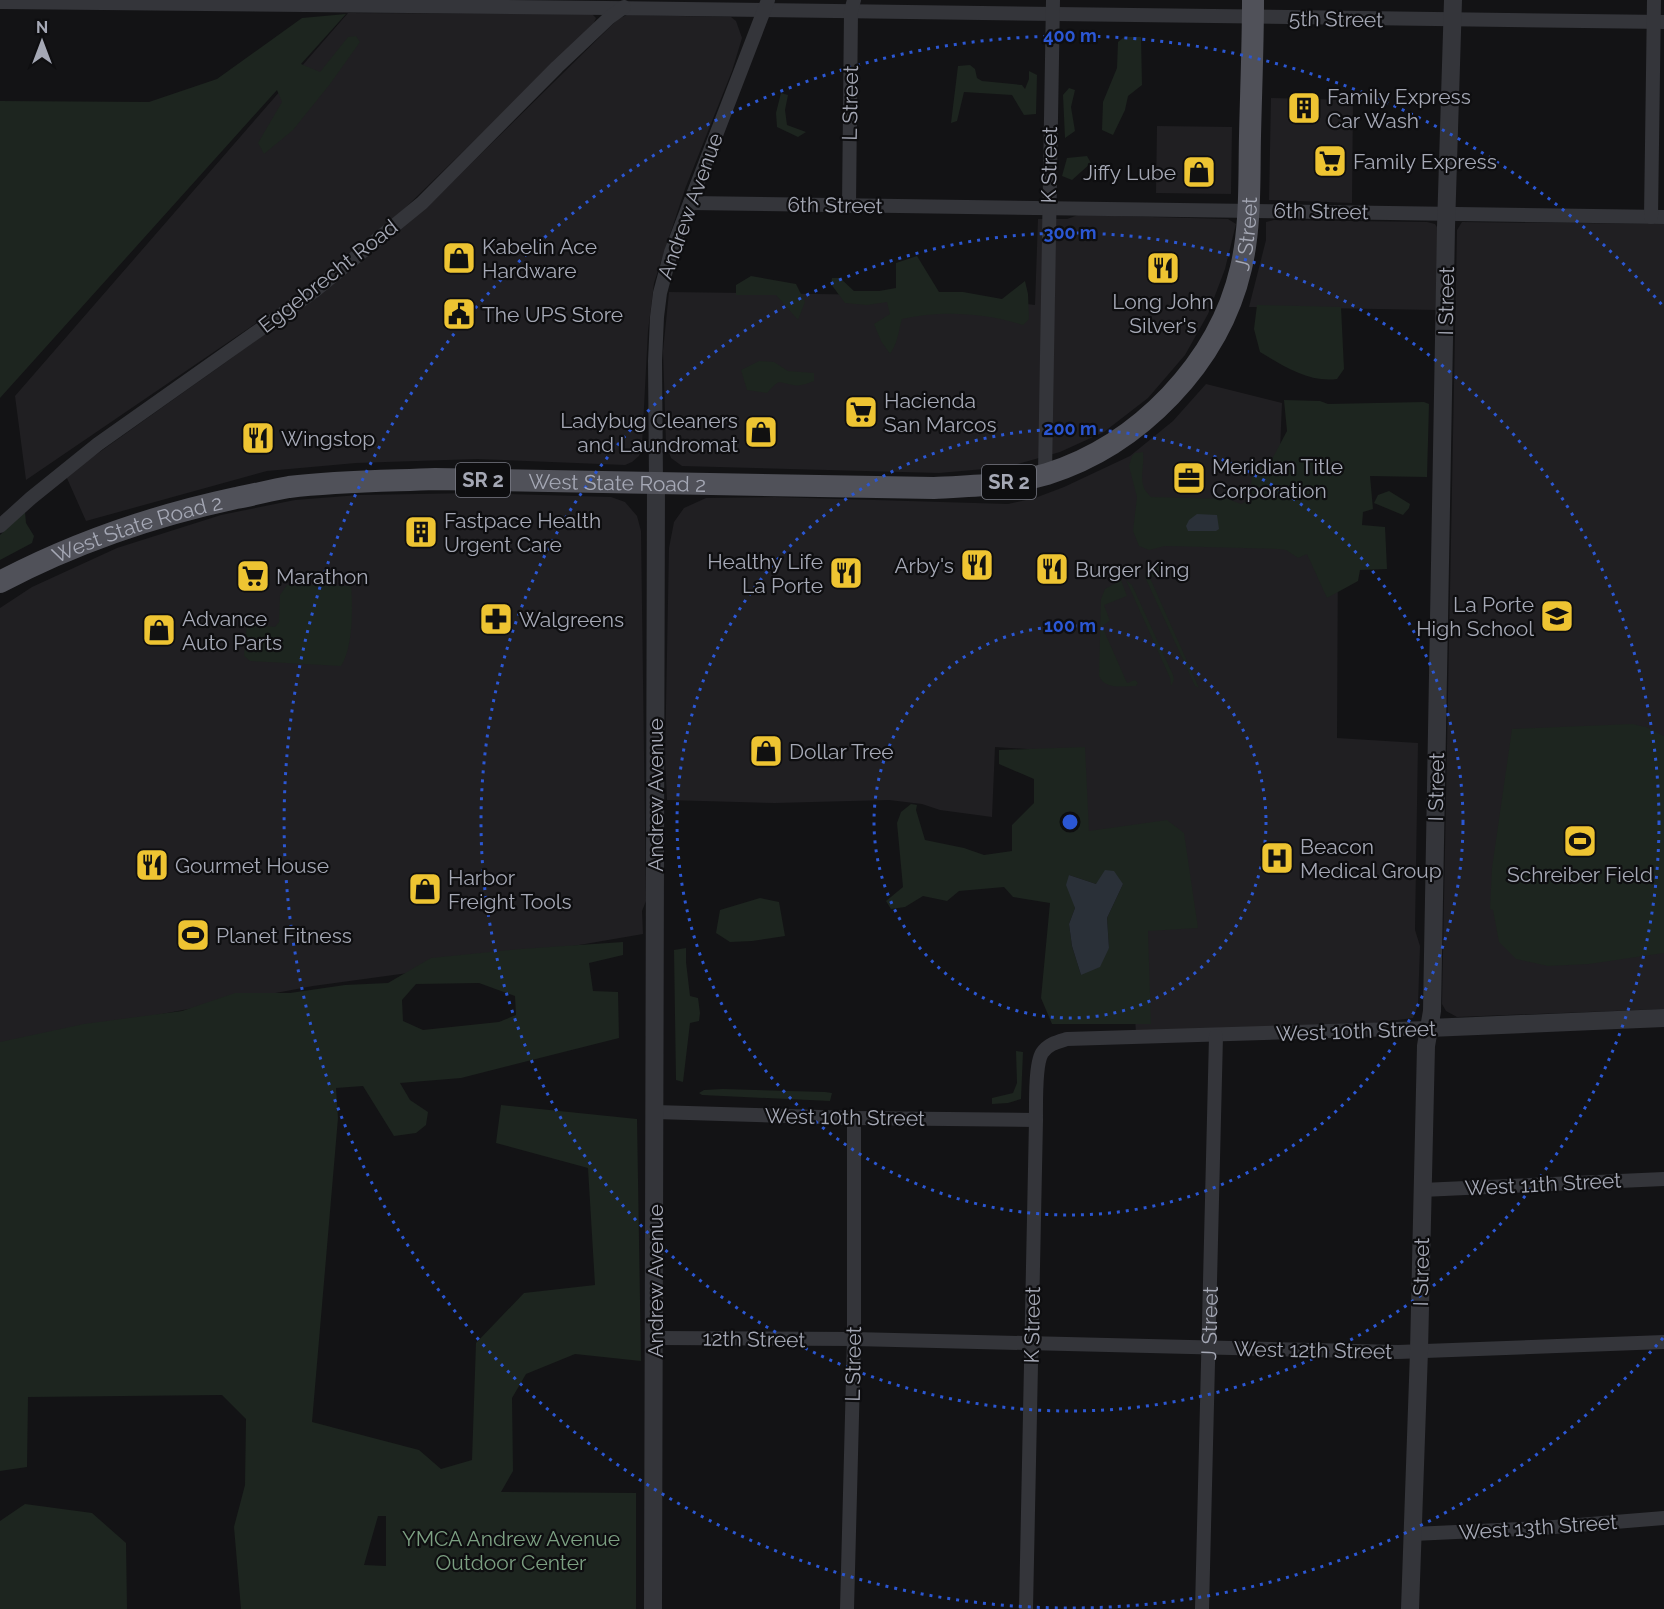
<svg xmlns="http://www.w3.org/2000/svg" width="1664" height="1609" viewBox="0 0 1664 1609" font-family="Raleway,sans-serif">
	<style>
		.built { fill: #201f22 }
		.green { fill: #1d251f; fill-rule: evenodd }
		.water { fill: #2a3038 }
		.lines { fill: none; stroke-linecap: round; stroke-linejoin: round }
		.minor { stroke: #34353a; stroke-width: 14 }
		.tertiary { stroke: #34353a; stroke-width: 18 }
		.primary { stroke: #505159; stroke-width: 22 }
		.ring { fill: none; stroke: #2b57d4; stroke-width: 3; stroke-dasharray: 3 6 }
		.labels { text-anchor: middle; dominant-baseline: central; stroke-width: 4.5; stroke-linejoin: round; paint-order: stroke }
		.shield { fill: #0e0e10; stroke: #787a84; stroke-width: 1.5 }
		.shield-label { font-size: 20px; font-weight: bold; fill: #a5a8b5 }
		.street-label { font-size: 21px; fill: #a5a8b5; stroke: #0e0e10 }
		.poi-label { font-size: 21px; fill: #a5a8b5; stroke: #0e0e10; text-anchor: start }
		.park-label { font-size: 21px; fill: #7ca082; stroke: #0e0e10 }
		.centre { fill: #2b57d4; stroke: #0e0e10; stroke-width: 3 }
		.ring-label { font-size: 18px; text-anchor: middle; font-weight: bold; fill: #2b57d4; stroke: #0e0e10; stroke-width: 4.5; stroke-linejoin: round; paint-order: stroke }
	</style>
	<rect width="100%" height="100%" fill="#131315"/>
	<!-- built -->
	<path class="built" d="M 348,13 L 592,14 L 596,18 L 593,25 L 402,211 L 315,283 L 26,480 L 15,396 Z
		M 627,15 L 731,17 L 736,21 L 742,38 L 732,71 L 685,189 L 654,283 L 648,331 L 642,445 L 639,456 L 632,462 L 625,465 L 477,459 L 356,463 L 267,471 L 86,521 L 66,476 L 233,357 L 429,205 L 618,19 Z
		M 1271,98 L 1353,100 L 1352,203 L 1269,200 Z
		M 1157,126 L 1232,127 L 1231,194 L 1156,193 Z
		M 1078,215 L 1228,219 L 1236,224 L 1225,269 L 1208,314 L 1185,355 L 1148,398 L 1104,432 L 1060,452 L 1007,467 L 939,473 L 682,466 L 671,458 L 666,444 L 663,351 L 669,292 L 958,296 L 1035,305 L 1038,219 L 1067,219 Z
		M 1274,220 L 1427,222 L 1435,224 L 1440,232 L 1439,310 L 1249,307 L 1266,240 L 1266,222 Z
		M 1462,222 L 1664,224 L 1664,1009 L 1457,1017 L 1446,1011 L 1442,1004 L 1457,230 Z
		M 1206,384 L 1282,403 L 1276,545 L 1338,548 L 1337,738 L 1418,743 L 1415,930 L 1420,946 L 1418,1005 L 1413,1018 L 1375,1023 L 1136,1034 L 1125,844 L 1076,839 L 1073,752 L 995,747 L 992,817 L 940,810 L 922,804 L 889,800 L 775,803 L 667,800 L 665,758 L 669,548 L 674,522 L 684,508 L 706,498 L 775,497 L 1008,504 L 1035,498 L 1064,487 L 1130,456 L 1173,421 Z
		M 476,493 L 611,497 L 625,502 L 637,516 L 641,531 L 646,901 L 642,911 L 643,934 L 452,967 L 313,986 L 0,1044 L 0,608 L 32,587 L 117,548 L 221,515 L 295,500 L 359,495 Z"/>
	<!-- green -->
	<path class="green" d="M 346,14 L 301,64 L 320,72 L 348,37 L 356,36 L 360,42 L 330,84 L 293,130 L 264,154 L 258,143 L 282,102 L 277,90 L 0,398 L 0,101 L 149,102 L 217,79 L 302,18 Z
		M 1124,37 L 1141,37 L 1142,85 L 1128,96 L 1125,110 L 1113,135 L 1102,130 L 1103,102 L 1117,68 L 1118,42 Z
		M 970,65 L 975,69 L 977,78 L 982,81 L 1022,85 L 1025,89 L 1029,79 L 1029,71 L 1037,75 L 1036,114 L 1024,115 L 1012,95 L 964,92 L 957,121 L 951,123 L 958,66 Z
		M 1069,88 L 1075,90 L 1071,107 L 1075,131 L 1065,138 L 1063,95 Z
		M 781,93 L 788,95 L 785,110 L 787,125 L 806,132 L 798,137 L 777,127 L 776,113 Z
		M 1087,156 L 1091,163 L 1072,180 L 1062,176 L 1067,158 Z
		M 917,256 L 939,292 L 963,292 L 1002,299 L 1025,281 L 1028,294 L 1029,319 L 1023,325 C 985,313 942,310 902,319 C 898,332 898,343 890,354 L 881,341 L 874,324 L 890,314 L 887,302 L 867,305 L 845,303 L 831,284 L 832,278 L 840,278 L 854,291 L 879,291 L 896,288 L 896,263 Z
		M 751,276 L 796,284 L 805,302 L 798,320 L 776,295 L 736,295 L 736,285 Z
		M 1257,305 L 1341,307 L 1344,369 L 1337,379 C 1309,383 1283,366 1260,352 L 1254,329 Z
		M 759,361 L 774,362 L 788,371 L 814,373 L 814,381 C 808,383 799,387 793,385 C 776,382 781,378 767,393 L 747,390 L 741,370 Z
		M 1284,400 L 1320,401 L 1328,404 L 1424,402 L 1429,404 L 1427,477 L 1370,476 L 1373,509 L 1363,512 L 1362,525 L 1385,527 L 1387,569 L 1360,570 L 1358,581 L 1327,598 L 1307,554 L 1298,558 L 1286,550 L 1278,549 L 1165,546 L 1149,550 L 1139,546 L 1133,531 L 1137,497 L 1129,466 L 1132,456 L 1135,453 L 1143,452 C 1145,471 1136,483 1151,497 L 1228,499 L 1241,504 L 1251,499 L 1252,462 L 1271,461 L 1287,431 Z
		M 1389,491 L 1410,504 L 1409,508 L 1403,515 L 1374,503 L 1378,495 Z
		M 25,512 L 26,523 L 34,536 L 32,543 L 0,560 L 0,535 Z
		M 1154,565 L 1159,565 L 1164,572 L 1150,578 L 1199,688 L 1195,686 L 1145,577 L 1148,569 Z
		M 1121,580 L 1127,596 L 1104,605 L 1110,621 L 1102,626 L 1127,683 L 1135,680 L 1138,683 L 1136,686 C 1123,686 1105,690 1099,676 L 1101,599 L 1105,589 Z
		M 1126,580 L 1132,585 L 1173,675 L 1174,680 L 1171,686 L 1170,678 Z
		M 287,585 L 351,586 C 353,608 353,648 341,666 L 250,661 L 244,656 L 247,624 L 275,627 L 279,622 L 280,595 Z
		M 1632,724 L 1646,727 L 1664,736 L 1664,953 L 1589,964 L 1548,966 L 1516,959 L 1499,942 L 1493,910 L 1490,909 L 1492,868 L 1512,729 Z
		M 1085,747 L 1089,831 L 1167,820 L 1184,833 L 1198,928 L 1148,931 L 1151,1024 L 1052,1024 L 1041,998 L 1050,903 L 1013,897 L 1004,887 L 959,891 L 947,901 L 923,896 L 905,907 L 891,909 L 886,901 L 903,887 L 897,823 L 901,812 L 911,804 L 917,805 L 916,810 L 925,840 L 964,848 L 984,855 L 1012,851 L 1012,825 L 1034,803 L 1034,779 L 999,764 L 999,750 ZM 1069,875 L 1096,884 L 1123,884 L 1107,918 L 1109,948 L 1081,975 L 1072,946 L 1069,924 L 1075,908 Z
		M 760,898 L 779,902 L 785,936 L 752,941 L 730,942 L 716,933 L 720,910 Z
		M 623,942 L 623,955 L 589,963 L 593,991 L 618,992 L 619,1038 L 461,1078 L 400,1083 L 410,1100 L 428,1112 L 426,1125 L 416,1133 L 394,1136 L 363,1086 L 336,1088 L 338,1118 L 312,1422 L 419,1450 L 441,1469 L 472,1460 L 476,1343 L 524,1293 L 595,1285 L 588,1168 L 496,1143 L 501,1105 L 637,1119 L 641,1361 L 575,1354 L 526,1374 L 512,1398 L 513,1471 L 501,1492 L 636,1493 L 636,1609 L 241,1609 L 234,1527 L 245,1485 L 246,1419 L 222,1395 L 28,1397 L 27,1467 L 0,1471 L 0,1042 L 84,1024 L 182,1011 L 235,993 L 290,993 L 345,985 L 388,983 L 431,958 L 521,949 ZM 479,983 L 515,996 L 516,1015 L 499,1022 L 423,1030 L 403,1021 L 402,1000 L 416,984 ZM 378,1516 L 386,1516 L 386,1566 L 364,1565 Z
		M 686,948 L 686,962 L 690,996 L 698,998 L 700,1013 L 699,1021 L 690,1023 L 683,1082 L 676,1080 L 674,950 Z
		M 1016,1051 L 1023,1052 L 1021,1099 L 1008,1103 L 992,1104 L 992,1098 L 1013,1093 L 1017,1083 Z
		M 723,1089 L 825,1092 L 832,1093 L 830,1101 L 702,1095 L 699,1093 L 704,1090 Z
		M 25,1504 L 92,1513 L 126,1543 L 127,1609 L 0,1609 L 0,1521 Z"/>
	<!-- water -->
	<path class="water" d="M 1197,514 L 1217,515 L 1219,529 L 1216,531 L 1188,531 L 1186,526 L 1189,520 Z
		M 1105,870 L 1114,871 L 1123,884 L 1107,918 L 1109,948 L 1100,967 L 1081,975 L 1072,946 L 1069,924 L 1075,908 L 1066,885 L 1069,875 L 1096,884 Z"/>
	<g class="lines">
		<!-- minor -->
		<g class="minor">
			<path d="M 0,2 L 607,8 L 1664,22"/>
			<path d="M 690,203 L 1664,217"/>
			<path d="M 849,206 L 851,11 L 854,0"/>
			<path d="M 1651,217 L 1654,0"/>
			<path d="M 1045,474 L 1053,0"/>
			<path d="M 656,482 L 655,361 L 657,317 L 660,293 L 671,252 L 768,0"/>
			<path d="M 0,526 L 31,498 L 98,444 L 313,292 L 422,203 L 557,67 L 610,17 L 624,7"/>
			<path d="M 655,1112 L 854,1118 L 1036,1120"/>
			<path d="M 1422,1190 L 1664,1179"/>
			<path d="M 655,1338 L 854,1339 L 1398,1352 L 1664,1342"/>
			<path d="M 1413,1534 L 1542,1528 L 1664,1518"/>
			<path d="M 847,1609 L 854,1339 L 854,1118"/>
			<path d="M 1026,1609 L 1036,1120 C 1036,1106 1035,1064 1042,1053 C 1048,1044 1057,1042 1067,1039 L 1429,1028"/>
			<path id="s1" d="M 1202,1609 L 1216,1036"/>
		</g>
		<!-- tertiary -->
		<path class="tertiary" d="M 1429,1028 L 1664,1018
			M 653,1609 L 656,482
			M 1410,1609 L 1419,1351 L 1426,1046 L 1432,1011 L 1446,227 L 1453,0"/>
		<!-- primary -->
		<path class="primary" id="s2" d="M 0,582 C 76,542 152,516 236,498 C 253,495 271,490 289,487 C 338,481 386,481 435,479 L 934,488 C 972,486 1010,485 1047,474 C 1139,445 1219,363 1241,268 C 1251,225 1249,180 1250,136 C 1251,91 1253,45 1253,0"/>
	</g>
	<!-- distance rings -->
	<g class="ring">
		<circle cx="1070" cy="822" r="196"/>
		<circle cx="1070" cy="822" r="393"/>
		<circle cx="1070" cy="822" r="589"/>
		<path d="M1663 1338A786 786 0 1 1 1663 306"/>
	</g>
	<!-- icons -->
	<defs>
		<g id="building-square" transform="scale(1.725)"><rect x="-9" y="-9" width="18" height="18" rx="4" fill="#eec432" stroke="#0e0e10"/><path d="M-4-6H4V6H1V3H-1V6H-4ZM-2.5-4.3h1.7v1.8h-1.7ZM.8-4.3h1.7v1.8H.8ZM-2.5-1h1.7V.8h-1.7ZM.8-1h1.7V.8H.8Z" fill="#111"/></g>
		<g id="supermarket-square" transform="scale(1.725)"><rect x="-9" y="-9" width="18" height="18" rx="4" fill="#eec432" stroke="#0e0e10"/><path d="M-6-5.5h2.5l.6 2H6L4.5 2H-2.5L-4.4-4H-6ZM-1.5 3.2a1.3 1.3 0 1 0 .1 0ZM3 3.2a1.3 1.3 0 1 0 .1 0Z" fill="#111"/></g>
		<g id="shop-square" transform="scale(1.725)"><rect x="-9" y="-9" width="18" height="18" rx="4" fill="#eec432" stroke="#0e0e10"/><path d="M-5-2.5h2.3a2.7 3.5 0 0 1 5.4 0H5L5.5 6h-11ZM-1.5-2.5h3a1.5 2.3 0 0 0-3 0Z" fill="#111"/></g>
		<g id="restaurant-square" transform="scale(1.725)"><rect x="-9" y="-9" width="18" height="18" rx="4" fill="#eec432" stroke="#0e0e10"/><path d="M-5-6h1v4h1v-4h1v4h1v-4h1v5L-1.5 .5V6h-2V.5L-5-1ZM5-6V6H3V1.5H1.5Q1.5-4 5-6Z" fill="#111"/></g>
		<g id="civic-square" transform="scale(1.725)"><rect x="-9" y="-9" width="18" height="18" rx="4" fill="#eec432" stroke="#0e0e10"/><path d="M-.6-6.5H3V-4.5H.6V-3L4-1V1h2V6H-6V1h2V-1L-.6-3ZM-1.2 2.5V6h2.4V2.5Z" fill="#111"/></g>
		<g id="office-square" transform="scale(1.725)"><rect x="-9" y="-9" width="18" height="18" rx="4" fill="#eec432" stroke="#0e0e10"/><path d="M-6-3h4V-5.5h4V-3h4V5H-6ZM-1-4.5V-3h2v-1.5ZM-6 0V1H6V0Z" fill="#111"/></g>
		<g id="school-square" transform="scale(1.725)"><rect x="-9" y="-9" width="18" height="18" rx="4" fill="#eec432" stroke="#0e0e10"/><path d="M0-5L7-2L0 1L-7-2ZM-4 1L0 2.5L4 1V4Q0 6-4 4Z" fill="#111"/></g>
		<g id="pharmacy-square" transform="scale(1.725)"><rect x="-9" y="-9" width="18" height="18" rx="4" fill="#eec432" stroke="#0e0e10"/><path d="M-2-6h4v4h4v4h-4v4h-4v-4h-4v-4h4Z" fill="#111"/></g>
		<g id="stadium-square" transform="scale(1.725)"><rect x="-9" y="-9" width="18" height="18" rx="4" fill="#eec432" stroke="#0e0e10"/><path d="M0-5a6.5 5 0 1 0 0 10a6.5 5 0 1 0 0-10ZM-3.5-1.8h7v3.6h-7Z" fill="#111"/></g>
		<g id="hospital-square" transform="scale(1.725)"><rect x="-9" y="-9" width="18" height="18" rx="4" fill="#eec432" stroke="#0e0e10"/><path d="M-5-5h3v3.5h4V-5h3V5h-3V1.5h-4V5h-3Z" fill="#111"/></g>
	</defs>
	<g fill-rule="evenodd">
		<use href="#building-square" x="1304" y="108"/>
		<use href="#supermarket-square" x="1330" y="161"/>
		<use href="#shop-square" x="1199" y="172"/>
		<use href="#shop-square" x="459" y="258"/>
		<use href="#restaurant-square" x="1163" y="268"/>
		<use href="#civic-square" x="459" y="314"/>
		<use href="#supermarket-square" x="861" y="412"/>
		<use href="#shop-square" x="761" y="432"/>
		<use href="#restaurant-square" x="258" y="438"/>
		<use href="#office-square" x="1189" y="478"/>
		<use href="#building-square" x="421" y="532"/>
		<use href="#restaurant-square" x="977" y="565"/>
		<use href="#restaurant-square" x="1052" y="569"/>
		<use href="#restaurant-square" x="846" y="573"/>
		<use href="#supermarket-square" x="253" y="576"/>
		<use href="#school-square" x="1557" y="616"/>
		<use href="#pharmacy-square" x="496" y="619"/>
		<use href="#shop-square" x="159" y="630"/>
		<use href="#shop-square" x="766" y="751"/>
		<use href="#stadium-square" x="1580" y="841"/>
		<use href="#hospital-square" x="1277" y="858"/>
		<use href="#restaurant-square" x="152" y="865"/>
		<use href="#shop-square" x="425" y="889"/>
		<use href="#stadium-square" x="193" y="935"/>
	</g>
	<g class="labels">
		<!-- shield labels -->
		<g class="shield">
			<rect x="456" y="463" width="54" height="34" rx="4.5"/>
			<rect x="982" y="465" width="54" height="34" rx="4.5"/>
		</g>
		<g class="shield-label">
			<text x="483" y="480">SR 2</text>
			<text x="1009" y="482">SR 2</text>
		</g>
		<!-- street labels -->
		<g class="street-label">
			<text transform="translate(1336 19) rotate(1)">5th Street</text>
			<text transform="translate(850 103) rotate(-89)">L Street</text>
			<text transform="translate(1049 165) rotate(-89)">K Street</text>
			<text transform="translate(835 205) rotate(1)">6th Street</text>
			<text transform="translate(690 206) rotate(-70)">Andrew Avenue</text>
			<text transform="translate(1321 211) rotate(1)">6th Street</text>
			<text stroke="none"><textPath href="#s2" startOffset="1395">J Street</textPath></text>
			<text transform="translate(328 276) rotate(-38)">Eggebrecht Road</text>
			<text transform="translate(1446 301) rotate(-89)">I Street</text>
			<text stroke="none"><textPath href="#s2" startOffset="634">West State Road 2</textPath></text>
			<text stroke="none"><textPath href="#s2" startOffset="148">West State Road 2</textPath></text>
			<text transform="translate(1436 787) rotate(-89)">I Street</text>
			<text transform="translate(655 795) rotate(-90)">Andrew Avenue</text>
			<text transform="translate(1356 1031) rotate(-2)">West 10th Street</text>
			<text transform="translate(845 1117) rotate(1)">West 10th Street</text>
			<text transform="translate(1543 1184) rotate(-3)">West 11th Street</text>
			<text transform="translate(1421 1272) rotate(-89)">I Street</text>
			<text transform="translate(655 1281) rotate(-90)">Andrew Avenue</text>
			<text stroke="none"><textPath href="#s1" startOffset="286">J Street</textPath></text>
			<text transform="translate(1032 1325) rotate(-89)">K Street</text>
			<text transform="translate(754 1339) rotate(1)">12th Street</text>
			<text transform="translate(1313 1350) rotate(1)">West 12th Street</text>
			<text transform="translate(853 1364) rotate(-89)">L Street</text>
			<text transform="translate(1538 1527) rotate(-4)">West 13th Street</text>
		</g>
		<!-- poi labels -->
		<g class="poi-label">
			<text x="1327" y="96">Family Express<tspan x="1327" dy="24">Car Wash</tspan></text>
			<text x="1353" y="161">Family Express</text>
			<text x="1176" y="172" text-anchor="end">Jiffy Lube</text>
			<text x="482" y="246">Kabelin Ace<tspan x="482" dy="24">Hardware</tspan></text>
			<text x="1163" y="301" text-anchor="middle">Long John<tspan x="1163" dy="24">Silver's</tspan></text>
			<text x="482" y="314">The UPS Store</text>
			<text x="884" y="400">Hacienda<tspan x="884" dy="24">San Marcos</tspan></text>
			<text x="738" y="420" text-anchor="end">Ladybug Cleaners<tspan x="738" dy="24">and Laundromat</tspan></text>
			<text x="281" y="438">Wingstop</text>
			<text x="1212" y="466">Meridian Title<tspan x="1212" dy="24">Corporation</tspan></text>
			<text x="444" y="520">Fastpace Health<tspan x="444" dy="24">Urgent Care</tspan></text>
			<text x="823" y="561" text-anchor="end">Healthy Life<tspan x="823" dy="24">La Porte</tspan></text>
			<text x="954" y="565" text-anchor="end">Arby's</text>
			<text x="1075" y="569">Burger King</text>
			<text x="276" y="576">Marathon</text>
			<text x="1534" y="604" text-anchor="end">La Porte<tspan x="1534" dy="24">High School</tspan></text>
			<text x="182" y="618">Advance<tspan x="182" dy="24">Auto Parts</tspan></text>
			<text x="519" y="619">Walgreens</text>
			<text x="789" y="751">Dollar Tree</text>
			<text x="1300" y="846">Beacon<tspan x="1300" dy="24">Medical Group</tspan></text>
			<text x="175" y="865">Gourmet House</text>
			<text x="1580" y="874" text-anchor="middle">Schreiber Field</text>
			<text x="448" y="877">Harbor<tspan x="448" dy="24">Freight Tools</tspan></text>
			<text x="216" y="935">Planet Fitness</text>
		</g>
		<!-- park labels -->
		<g class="park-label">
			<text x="511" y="1538">YMCA Andrew Avenue<tspan x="511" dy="24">Outdoor Center</tspan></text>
		</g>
	</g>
	<circle cx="1070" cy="822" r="9" class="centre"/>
	<g class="ring-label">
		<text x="1070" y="42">400 m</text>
		<text x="1070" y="239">300 m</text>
		<text x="1070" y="435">200 m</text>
		<text x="1070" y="632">100 m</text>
	</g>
	<!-- north arrow -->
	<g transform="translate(42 42)" stroke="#0e0e10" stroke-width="4.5" paint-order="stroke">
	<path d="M0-4.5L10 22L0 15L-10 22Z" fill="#a5a8b5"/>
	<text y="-9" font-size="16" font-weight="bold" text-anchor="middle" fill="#a5a8b5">N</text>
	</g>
</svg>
